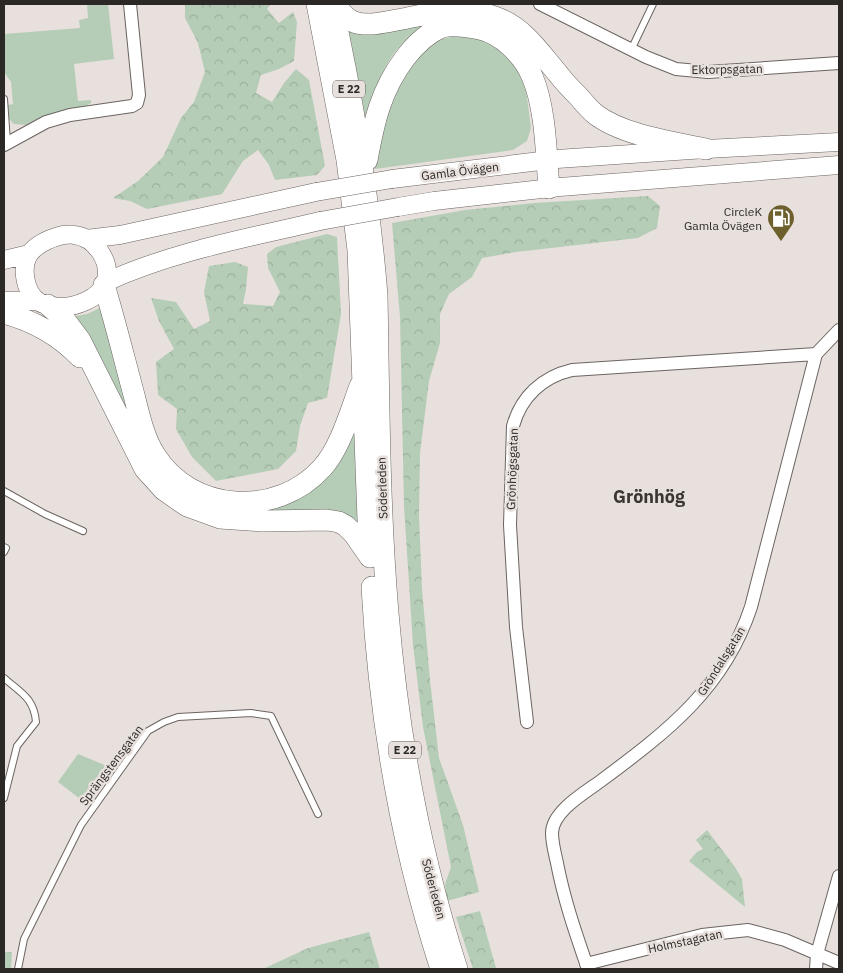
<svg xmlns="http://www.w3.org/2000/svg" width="843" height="973" viewBox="0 0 843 973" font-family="'IBM Plex Sans',sans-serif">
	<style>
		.grass { fill: #b5cdb7 }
		.forest { fill: url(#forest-crowns) }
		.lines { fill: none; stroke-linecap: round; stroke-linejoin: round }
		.service-casing { stroke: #6b6461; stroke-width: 8 }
		.minor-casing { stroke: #6b6461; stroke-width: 14 }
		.secondary-casing { stroke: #6b6461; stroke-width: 19 }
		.trunk-casing { stroke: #6b6461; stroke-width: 22 }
		.service { stroke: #fff; stroke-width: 6 }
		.minor { stroke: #fff; stroke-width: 12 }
		.secondary { stroke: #fff; stroke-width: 18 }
		.trunk { stroke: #fff; stroke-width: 21 }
		.secondary-bridge-casing { stroke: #6b6461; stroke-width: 19; stroke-linecap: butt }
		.secondary-bridge { stroke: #fff; stroke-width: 18 }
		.labels { text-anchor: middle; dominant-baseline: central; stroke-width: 5; stroke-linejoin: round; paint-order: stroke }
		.shield { fill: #e8e0dc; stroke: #645f5d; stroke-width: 1 }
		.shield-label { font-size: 11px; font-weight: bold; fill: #2b2826 }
		.street-label { font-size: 12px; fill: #2b2826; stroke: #e8e0dc }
		.poi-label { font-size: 12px; fill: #2b2826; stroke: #e8e0dc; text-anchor: end }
		.district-label { font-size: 18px; font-weight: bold; fill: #3c3633; stroke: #e8e0dc }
	</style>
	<defs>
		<pattern id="forest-crowns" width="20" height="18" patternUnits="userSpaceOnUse" patternTransform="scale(1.25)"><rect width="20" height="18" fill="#b5cdb7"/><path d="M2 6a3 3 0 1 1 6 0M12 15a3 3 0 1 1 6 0" fill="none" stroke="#9cb09d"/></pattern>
	</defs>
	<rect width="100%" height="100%" fill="#e8e0dc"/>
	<!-- grass -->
	<path class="grass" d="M 87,4 L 108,4 L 114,59 L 74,64 L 78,101 L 91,100 L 91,103 L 86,106 L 65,110 L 26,125 L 14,124 L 9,119 L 8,105 L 13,104 L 11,82 L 4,72 L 4,34 L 80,28 L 79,20 L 88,18 Z
		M 432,20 C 423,29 411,35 402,44 C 381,65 374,97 366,124 L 347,28 Z
		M 470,36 L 485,39 L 514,62 L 525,82 L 531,128 L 527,141 L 513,150 L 375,169 L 378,129 L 403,68 L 433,41 L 451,37 Z
		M 102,307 L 178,487 L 277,505 L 356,415 L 362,529 L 255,515 L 179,495 L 71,317 L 87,314 Z
		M 78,754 L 107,766 L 84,802 L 58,782 Z"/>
	<!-- forest -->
	<path class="forest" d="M 185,4 L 271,4 L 267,9 L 279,23 L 293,12 L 297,22 L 294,61 L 279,69 L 261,75 L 256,93 L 272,102 L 284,83 L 296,69 L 309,80 L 325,166 L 317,175 L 275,180 L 269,165 L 258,150 L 243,161 L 222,194 L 147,209 L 130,201 L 113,198 L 138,181 L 163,157 L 181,118 L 194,102 L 205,72 L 198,43 L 185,18 Z
		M 648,196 L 660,206 L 657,228 L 638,238 L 516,252 L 482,258 L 472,277 L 449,294 L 440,314 L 440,343 L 429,381 L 420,453 L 419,516 L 422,589 L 430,680 L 439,758 L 463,825 L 479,892 L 447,901 L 445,884 L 451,867 L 423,727 L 413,645 L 404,506 L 400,317 L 392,223 L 465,210 L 534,203 Z
		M 327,234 L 337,237 L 341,314 L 327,398 L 308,403 L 300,426 L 296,451 L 278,469 L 216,481 L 192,457 L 176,429 L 177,409 L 158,395 L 156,362 L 174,349 L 159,321 L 151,298 L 176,302 L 194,329 L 210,321 L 204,292 L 209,266 L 235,262 L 248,267 L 246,289 L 243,304 L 273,306 L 280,292 L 268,268 L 267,254 L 276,247 Z
		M 707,830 L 735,867 L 742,879 L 745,907 L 689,861 L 697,852 L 703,849 L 696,840 Z
		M 480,911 L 496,968 L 497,969 L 473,969 L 456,917 Z
		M 369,932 L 380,969 L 263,969 L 308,948 Z
		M 4,952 L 12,952 L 11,969 L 4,969 Z"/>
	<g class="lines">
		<!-- service casing -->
		<g class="service-casing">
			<path id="service" d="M 631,50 L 653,4
				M 4,99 L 7,142
				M 4,491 L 45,514 L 83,531
				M 4,547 L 6,548 L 4,552
				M 4,678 C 21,693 34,698 36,722 L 17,746 L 4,798
				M 18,969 L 24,939 L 81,825 L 148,731 L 164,722 L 178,717 L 251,713 L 271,716 L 318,814"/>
		</g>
		<!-- minor casing -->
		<g class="minor-casing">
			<path id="minor" d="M 540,4 L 646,57 L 676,69 L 708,72 L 839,63
				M 4,145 L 46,122 L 70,115 L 132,106 L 137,103 L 139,95 L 130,4
				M 527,722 L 516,627 L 510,525 L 513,426 C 521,397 542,377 572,370 L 816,354
				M 586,964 L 702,935 L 748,930 L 785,940 L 839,963
				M 588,969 C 576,934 564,900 557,863 C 555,854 552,843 552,833 C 552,811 586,792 602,780 C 668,731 724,688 751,607 L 816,354 L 839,330
				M 816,969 L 817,954 L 839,876"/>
		</g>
		<!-- secondary casing -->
		<g class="secondary-casing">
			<path id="secondary" d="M 392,179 L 557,159 L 706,149 L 839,142
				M 398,207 L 434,201 L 560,187 L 839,165
				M 63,235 C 66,235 71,234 74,235 C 95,237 111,261 106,281 C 101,299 73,308 58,307 C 51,306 44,305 39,302 C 25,293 20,267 30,253 C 38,243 51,238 63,235 Z
				M 86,239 L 120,235 L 316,192
				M 4,260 L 29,254
				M 106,282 C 174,251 248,238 320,221
				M 4,301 L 38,301"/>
		</g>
		<!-- trunk casing -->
		<g class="trunk-casing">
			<path id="trunk" d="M 317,4 L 347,160 L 358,250 L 369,546
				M 332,4 C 353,100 369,197 377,295 C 379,401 379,507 388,613 C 398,733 420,854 457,969
				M 334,4 C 340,10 345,19 354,22 C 368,27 387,22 402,19 C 436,12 462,5 495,17 C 524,27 540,53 559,75 C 565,83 572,90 579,97 C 584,103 589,109 595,114 C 622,135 672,142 706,149
				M 367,160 C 374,121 381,90 405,58 C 415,45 427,33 442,27 C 453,24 470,27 480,29 C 502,34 523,55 532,76 C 546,109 546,153 549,188
				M 104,285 C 115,321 124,358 134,395 C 139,415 144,438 155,455 C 191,513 277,518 322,468 C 340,449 351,410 360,386
				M 48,305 L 65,320 L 80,340 L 145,469 L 164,490 L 187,506 L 220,518 L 262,521 L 327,520 L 339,522 L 346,526 L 354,534 L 370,557
				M 4,313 C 34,321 58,334 80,357
				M 372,587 C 379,716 401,846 441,969"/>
		</g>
		<!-- service -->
		<use href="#service" class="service"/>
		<!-- minor -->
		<use href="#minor" class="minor"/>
		<!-- secondary -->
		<use href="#secondary" class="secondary"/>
		<!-- trunk -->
		<use href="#trunk" class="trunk"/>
		<!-- secondary-bridge casing -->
		<g class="secondary-bridge-casing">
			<path id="secondary-bridge" d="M 316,192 L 392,179
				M 320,221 L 398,207"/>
		</g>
		<!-- secondary-bridge -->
		<use href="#secondary-bridge" class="secondary-bridge"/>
	</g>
	<!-- icons -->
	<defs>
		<g id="fuel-pin" transform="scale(1.4375)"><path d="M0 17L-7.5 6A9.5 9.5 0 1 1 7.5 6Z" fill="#6e602d" stroke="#e8e0dc"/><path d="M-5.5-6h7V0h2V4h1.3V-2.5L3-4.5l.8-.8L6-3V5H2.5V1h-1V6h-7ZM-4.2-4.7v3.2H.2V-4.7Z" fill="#fff"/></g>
	</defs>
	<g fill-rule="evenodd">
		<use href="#fuel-pin" x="781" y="218"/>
	</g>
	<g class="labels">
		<!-- shield labels -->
		<g class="shield">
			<rect x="333" y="80.5" width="32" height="17" rx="4"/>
			<rect x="389" y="741.5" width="32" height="17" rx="4"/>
		</g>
		<g class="shield-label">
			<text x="349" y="89">E 22</text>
			<text x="405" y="750">E 22</text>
		</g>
		<!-- street labels -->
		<g class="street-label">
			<text transform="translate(727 69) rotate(-1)">Ektorpsgatan</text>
			<text transform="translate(460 171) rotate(-7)">Gamla Övägen</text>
			<text transform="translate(512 469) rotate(-88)">Grönhögsgatan</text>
			<text transform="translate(382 488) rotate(-92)">Söderleden</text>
			<text transform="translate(721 661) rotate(-58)">Gröndalsgatan</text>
			<text transform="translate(111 765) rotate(-53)">Sprängstensgatan</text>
			<text transform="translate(434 889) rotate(75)">Söderleden</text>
			<text transform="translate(685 941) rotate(-12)">Holmstagatan</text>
		</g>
		<!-- poi labels -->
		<g class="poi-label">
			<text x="762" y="211">CircleK<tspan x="762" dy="14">Gamla Övägen</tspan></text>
		</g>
		<!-- district labels -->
		<g class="district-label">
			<text x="649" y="496">Grönhög</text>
		</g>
	</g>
	<!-- border -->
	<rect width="843" height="973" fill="none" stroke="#2b2826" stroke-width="10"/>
</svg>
